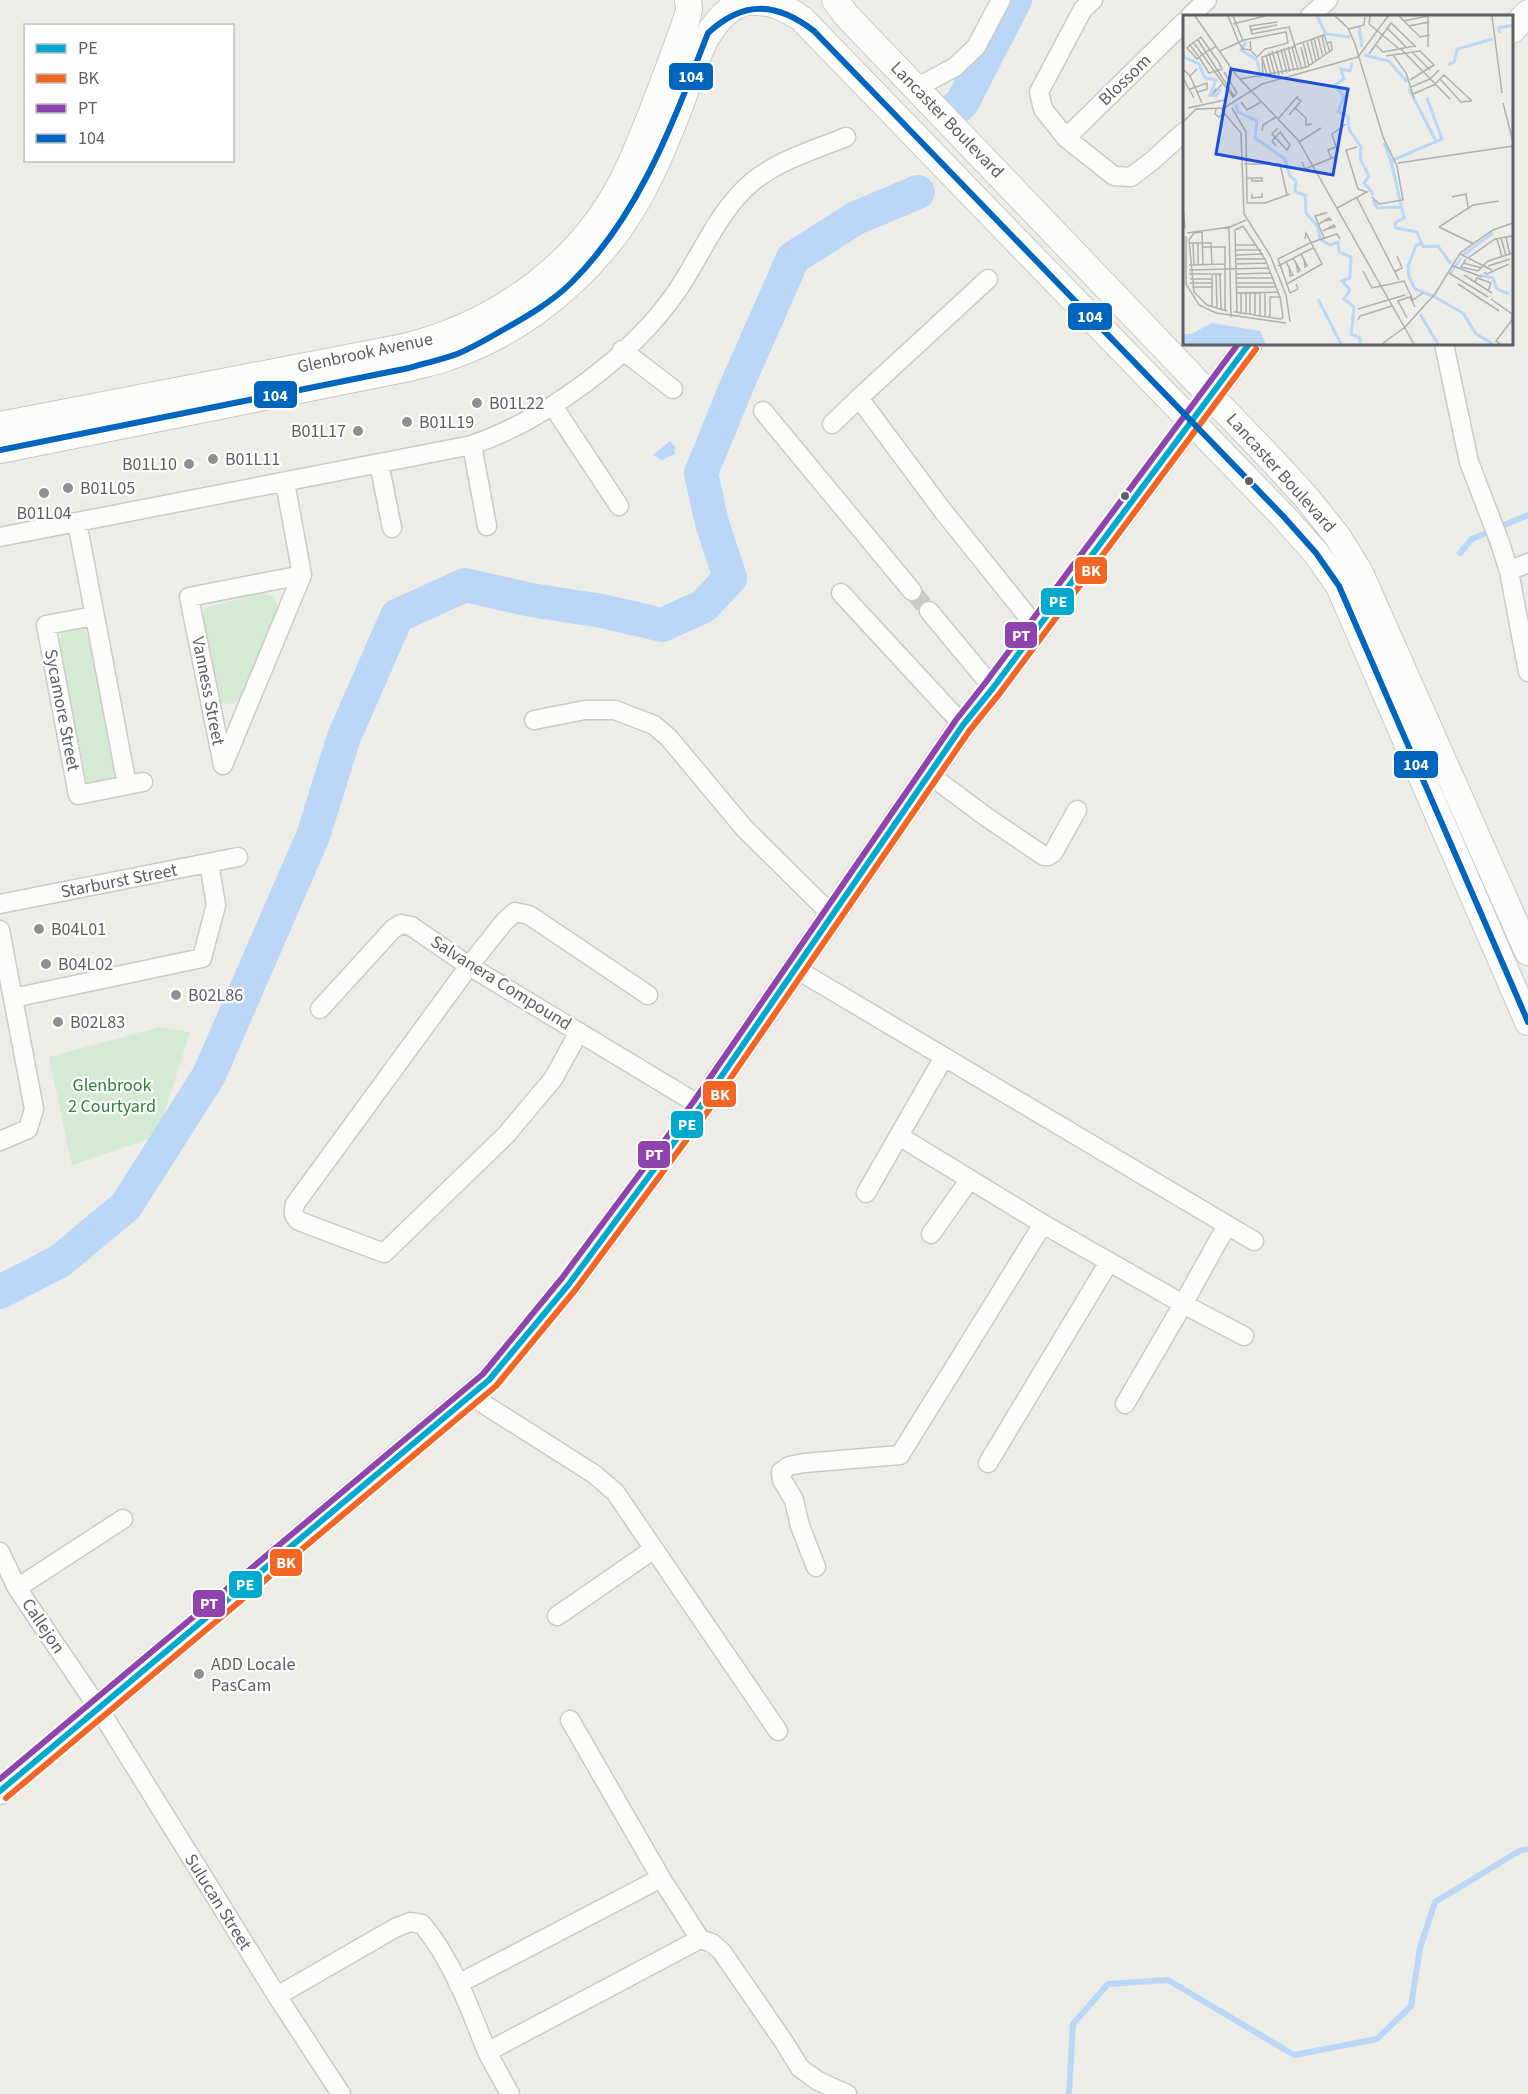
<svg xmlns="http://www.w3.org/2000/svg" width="1528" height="2094" viewBox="0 0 1528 2094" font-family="'Source Sans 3',sans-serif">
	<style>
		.green { fill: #d4ead3 }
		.water { fill: #bad7f8 }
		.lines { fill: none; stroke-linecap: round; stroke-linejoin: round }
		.stream { stroke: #bad7f8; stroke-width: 6 }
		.river { stroke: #bad7f8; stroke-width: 34 }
		.street-tunnel { stroke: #c9c9c7; stroke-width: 18; stroke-dasharray: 18 9; stroke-linecap: butt }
		.street-casing { stroke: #cacac9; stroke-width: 21 }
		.secondary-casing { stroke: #c8c8c8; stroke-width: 28 }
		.street { stroke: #fcfcfb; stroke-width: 18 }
		.secondary { stroke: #fcfcfb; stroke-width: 26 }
		.bus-1-casing { stroke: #fff; stroke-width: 10 }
		.bus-2-casing { stroke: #fff; stroke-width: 10 }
		.bus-3-casing { stroke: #fff; stroke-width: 10 }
		.bus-4-casing { stroke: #fff; stroke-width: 10 }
		.bus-1 { stroke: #00a9ce; stroke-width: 6 }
		.bus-2 { stroke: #f26522; stroke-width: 6 }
		.bus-3 { stroke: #8e44ad; stroke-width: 6 }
		.bus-4 { stroke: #0065bd; stroke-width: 6 }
		.poi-dot { fill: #8f9093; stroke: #fff; stroke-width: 2 }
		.bus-dot { fill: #5c5f66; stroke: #fff; stroke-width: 2 }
		.labels { text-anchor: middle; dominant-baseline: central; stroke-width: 4.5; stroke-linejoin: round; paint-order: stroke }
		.street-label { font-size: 18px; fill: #5c5f66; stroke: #fff }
		.poi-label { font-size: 18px; fill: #5c5f66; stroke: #fff; text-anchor: start }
		.park-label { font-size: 18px; fill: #2e823a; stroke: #fff }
		.inset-river { fill: none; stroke: #bad7f8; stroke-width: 3 }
		.inset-road { fill: none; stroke: #afb0af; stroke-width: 1.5 }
		.view { fill: #1d4ed8; fill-opacity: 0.15; stroke: #1d4ed8; stroke-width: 3 }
		.inset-edge { fill: none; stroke: #5c5f66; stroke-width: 3 }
		.line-badge { stroke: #fff; stroke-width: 2 }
		.badge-label { font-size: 16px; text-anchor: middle; font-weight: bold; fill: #fff }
	</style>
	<rect width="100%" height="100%" fill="#edece7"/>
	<!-- green -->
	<path class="green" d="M 260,594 C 271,593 278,599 278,611 L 241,697 C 235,705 226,706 218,700 L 202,616 L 207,608 L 212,606 Z
		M 71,628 L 83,630 L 91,639 L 115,766 L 115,772 L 109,782 L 92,785 L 83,778 L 57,646 L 61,635 Z
		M 160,1027 L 190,1032 L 157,1136 L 72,1165 L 49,1057 Z"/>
	<!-- water -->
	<path class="water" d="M 670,441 L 676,448 L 674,450 L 675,454 L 662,460 L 653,455 Z"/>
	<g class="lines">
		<!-- stream -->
		<path class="stream" d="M 1460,553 L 1472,539 L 1528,515
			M 1069,2094 L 1073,2024 L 1108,1984 L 1168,1980 L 1294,2055 L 1377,2039 L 1411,2006 L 1420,1948 L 1435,1902 L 1521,1850 L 1528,1849"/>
		<!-- river -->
		<path class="river" d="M 951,112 L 962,103 L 1015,0
			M 0,1292 L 60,1261 L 126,1206 L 209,1075 L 313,836 L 344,737 L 397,616 L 465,585 L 531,600 L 602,611 L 662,625 L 704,606 L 730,578 L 712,523 L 701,473 L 737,385 L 793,258 L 856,218 L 918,192"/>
		<!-- street-tunnel -->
		<path class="street-tunnel" d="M 912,591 L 929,611"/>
		<!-- street casing -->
		<g class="street-casing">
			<path id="street" d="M 1093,0 L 1083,9 L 1039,92 L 1043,109 L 1066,138 L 1114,176 L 1131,177 L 1152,161 L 1184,132
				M 1190,16 L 1207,0
				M 1310,16 L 1328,0
				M 916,88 L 955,67 L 976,47 L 1001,0
				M 1066,138 L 1184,22
				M 988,279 L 859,398 L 943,511 L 1037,628
				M 1444,344 L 1469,462 L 1499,540 L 1509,571 L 1528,672
				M 622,350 L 673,389
				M 553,406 L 619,506
				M 763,411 L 912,591
				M 832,424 L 859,398
				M 472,445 L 487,526
				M 379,463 L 392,528
				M 77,522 L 127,785
				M 0,537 L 472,445 C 547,419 632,356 677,291 C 702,254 718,211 752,182 C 779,160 814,150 846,137
				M 1509,571 L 1528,563
				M 841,593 L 963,725
				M 929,611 L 993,688
				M 94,616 L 46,625 L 78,795 L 143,782
				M 534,720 L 585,710 L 615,710 L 654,725 L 669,738 L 744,828 L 832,915
				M 223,765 L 302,575 L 285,482
				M 223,765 L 189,597 L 302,575
				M 930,775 L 985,816 L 1044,856 L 1048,856 L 1053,853 L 1077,810
				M 0,904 L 238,857
				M 0,930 L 34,1109 L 28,1129 L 0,1141
				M 796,969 L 1254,1241
				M 13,998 L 202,958 L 216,905 L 209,863
				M 320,1009 L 393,929 L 401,924 L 411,926 L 469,966 L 701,1106
				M 579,1032 L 553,1079 L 506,1135 L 384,1253 L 299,1221 C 293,1216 293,1212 295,1204 L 469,966 L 504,922 L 515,912 L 529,915 L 648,995
				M 899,1136 L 1043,1224 L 1183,1304 L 1227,1225
				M 866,1193 L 944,1057
				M 931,1234 L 970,1179
				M 471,1396 L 594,1474 L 615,1492 L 778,1731
				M 1125,1404 L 1183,1304 L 1244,1336
				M 988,1463 L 1109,1262
				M 123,1519 L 17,1588 L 99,1709 L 277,1996 L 341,2094
				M 0,1552 L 17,1588
				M 816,1567 L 800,1526 L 794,1500 L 782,1480 L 781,1472 L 789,1466 L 804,1463 L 900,1455 L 1043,1224
				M 557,1616 L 654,1549
				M 570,1720 L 661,1878
				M 458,1984 L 661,1878 L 700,1939
				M 277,1996 L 395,1928 L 410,1922 L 422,1924 C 452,1960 470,2008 487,2052 L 700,1939 L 712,1943 L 722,1952 L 784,2042 L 800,2068 L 818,2081 L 847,2094
				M 487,2052 L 510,2094"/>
		</g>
		<!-- secondary casing -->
		<g class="secondary-casing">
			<path id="secondary" d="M 835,0 L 846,15 L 1273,461 L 1306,497 L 1338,537 L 1360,573 L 1528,952
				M 750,2 C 771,1 784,7 802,19 L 1283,516 L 1316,553 L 1339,586 L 1528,1022
				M 1512,30 L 1528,13
				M 0,425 L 404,347 C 501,323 587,260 629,167 C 651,119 669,68 687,18 L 689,9 L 688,0
				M 0,450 L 409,368 C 423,364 436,362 449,357 C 511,336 566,295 607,245 C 640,205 661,155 679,108 C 694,71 702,23 739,4
				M 0,1791 L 489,1380 L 569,1284 L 701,1106 L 963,725 L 993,688 L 1249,344"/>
		</g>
		<!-- street -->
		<use href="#street" class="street"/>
		<!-- secondary -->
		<use href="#secondary" class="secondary"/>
		<!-- bus-1 casing -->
		<g class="bus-1-casing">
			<path id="bus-1" d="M 0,1791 L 489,1380 L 569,1284 L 701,1106 L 963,725 L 993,688 L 1249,344"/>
		</g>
		<!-- bus-2 casing -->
		<g class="bus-2-casing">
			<path id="bus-2" d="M 6,1798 L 496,1386 L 576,1289 L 708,1111 L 970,730 L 1000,693 L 1256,349"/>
		</g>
		<!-- bus-3 casing -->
		<g class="bus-3-casing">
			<path id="bus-3" d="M 0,1779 L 483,1374 L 562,1278 L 694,1101 L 956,720 L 986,682 L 1238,344"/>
		</g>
		<!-- bus-4 casing -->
		<g class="bus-4-casing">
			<path id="bus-4" d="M 0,450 L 409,368 C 425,363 441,360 457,354 C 472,348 487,339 501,331 C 526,317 552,302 572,282 C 641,213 673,122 708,33 C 744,0 776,2 814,31 L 1283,516 L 1316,553 L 1339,586 L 1528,1022"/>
		</g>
		<!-- bus-1 -->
		<use href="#bus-1" class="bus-1"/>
		<!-- bus-2 -->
		<use href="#bus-2" class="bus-2"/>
		<!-- bus-3 -->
		<use href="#bus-3" class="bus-3"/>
		<!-- bus-4 -->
		<use href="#bus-4" class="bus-4"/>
	</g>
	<!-- markers -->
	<g class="poi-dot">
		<circle cx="477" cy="403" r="6"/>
		<circle cx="407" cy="422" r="6"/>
		<circle cx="358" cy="431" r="6"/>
		<circle cx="213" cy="459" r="6"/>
		<circle cx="189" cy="464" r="6"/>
		<circle cx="68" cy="488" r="6"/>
		<circle cx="44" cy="493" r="6"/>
		<circle cx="39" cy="929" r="6"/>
		<circle cx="46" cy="964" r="6"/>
		<circle cx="176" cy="995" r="6"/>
		<circle cx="58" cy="1022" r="6"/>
		<circle cx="199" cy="1674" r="6"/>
	</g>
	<g class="bus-dot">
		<circle cx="1249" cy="481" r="5"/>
		<circle cx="1125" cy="496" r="5"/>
	</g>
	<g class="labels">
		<!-- street labels -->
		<g class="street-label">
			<text transform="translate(1125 80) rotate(-44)">Blossom</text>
			<text transform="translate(947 120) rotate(46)">Lancaster Boulevard</text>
			<text transform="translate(365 353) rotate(-12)">Glenbrook Avenue</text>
			<text transform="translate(1281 473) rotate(48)">Lancaster Boulevard</text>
			<text transform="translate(208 691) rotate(79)">Vanness Street</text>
			<text transform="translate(62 710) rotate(79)">Sycamore Street</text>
			<text transform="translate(119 881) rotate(-11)">Starburst Street</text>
			<text transform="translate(501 983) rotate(32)">Salvanera Compound</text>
			<text transform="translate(43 1626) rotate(56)">Callejon</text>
			<text transform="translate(218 1902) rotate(58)">Sulucan Street</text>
		</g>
		<!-- poi labels -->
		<g class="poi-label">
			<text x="489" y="403">B01L22</text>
			<text x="419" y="422">B01L19</text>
			<text x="346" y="431" text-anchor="end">B01L17</text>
			<text x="225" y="459">B01L11</text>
			<text x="177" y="464" text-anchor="end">B01L10</text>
			<text x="80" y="488">B01L05</text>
			<text x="44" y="513" text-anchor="middle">B01L04</text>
			<text x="51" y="929">B04L01</text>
			<text x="58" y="964">B04L02</text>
			<text x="188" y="995">B02L86</text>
			<text x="70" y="1022">B02L83</text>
			<text x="211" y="1664">ADD Locale<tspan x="211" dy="21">PasCam</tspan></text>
		</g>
		<!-- park labels -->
		<g class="park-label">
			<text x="112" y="1085">Glenbrook<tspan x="112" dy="21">2 Courtyard</tspan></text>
		</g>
	</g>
	<!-- overview -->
	<g transform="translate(1183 15)">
		<rect width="330" height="330" fill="#edece7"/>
		<path d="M 29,308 L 77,316 L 83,329 L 0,329 L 0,319 L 8,319 Z" fill="#bad7f8"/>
		<path class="inset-river" d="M 134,1 L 143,19 L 167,22M 176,12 L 179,32M 317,18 L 316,13 L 330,10M 63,27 L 58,35 L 74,45 L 78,63M 0,36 L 1,42 L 16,49 L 22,63 L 33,65 L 27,80 L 33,81 L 38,74M 181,40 L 206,46 L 224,67M 169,48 L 167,56 L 158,54 L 161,64 L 152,70 L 161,82 L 155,97 L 165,101 L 166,114 L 178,132 L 177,144 L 186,161 L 181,168 L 191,180M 265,50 L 271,47 L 274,34 L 310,24M 226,74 L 253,126M 53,90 L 55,97 L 74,106 L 72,123 L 102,144 L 107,161 L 113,166 L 112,177 L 122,180 L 123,198 L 135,212 L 137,224 L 147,230 L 155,227 L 156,237 L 168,242 L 167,263 L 159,266 L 167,275 L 161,284 L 171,292 L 168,319 L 177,323 L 177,329M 201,128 L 208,146 L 259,124 L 244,83M 208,146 L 221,203 L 212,208 L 213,213 L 234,217 L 240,232 L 255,231 L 268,249M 190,185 L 194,193 L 219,192M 238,229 L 233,230 L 225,252 L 226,262 L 232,274 L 250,281M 280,240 L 310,218M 267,259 L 278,243M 297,260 L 310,263 L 314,274 L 326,279M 250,281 L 280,298 L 293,319 L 310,329M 135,284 L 158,329M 237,299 L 255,329"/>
		<path class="inset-road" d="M 12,1 L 53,60 L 115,125 L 231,329M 45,1 L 56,28 L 60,34 L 67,35M 50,1 L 60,26M 152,1 L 165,13 L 172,29 L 200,122 L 214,151 L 220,185 L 196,189 L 189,182M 187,1 L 186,9 L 215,33M 216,1 L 237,22 L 247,20M 245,1 L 245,32M 309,1 L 319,78M 220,6 L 245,1M 94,7 L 67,11 L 69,19 L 106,12 L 119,54M 50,9 L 82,1M 226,11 L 246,7M 204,13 L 223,32M 166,14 L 181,10 L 182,2M 68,15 L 94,10M 139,21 L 143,39M 135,22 L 140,42M 131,23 L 136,44M 15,25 L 51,81M 128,25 L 133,46M 124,26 L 130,49M 120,27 L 126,51M 11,28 L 50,82 L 54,78 L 41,57M 192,29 L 200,37 L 232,31M 7,30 L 16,42 L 26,58 L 39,54 L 35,46 L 27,35 L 18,22 L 7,30 L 4,33 L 14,44 L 16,42 L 26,35 L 27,35 L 29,34 L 33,31M 112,30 L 141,20 L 147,37M 105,32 L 111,56M 109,32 L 115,55M 118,32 L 123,53M 101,33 L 107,57M 217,33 L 267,84M 98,34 L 104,58M 94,35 L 100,59M 37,36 L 61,25 L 103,17 L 105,28 L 82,34 L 74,42 L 68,36 L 67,26M 89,36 L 96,60M 229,37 L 247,55M 86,38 L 92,60M 186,39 L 208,8 L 233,32M 83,40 L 88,60M 210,40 L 223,58 L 231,83M 203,41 L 237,36 L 251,50 L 227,65M 79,42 L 84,60M 1,55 L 7,61 L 14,54M 80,60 L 79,42 L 113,31M 7,61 L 19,88M 0,63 L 11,83M 57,64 L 124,52 L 149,35 L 148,27 L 144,28M 257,64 L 278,87 L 288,86M 252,69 L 261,60 L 289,86M 228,72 L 247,64 L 256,55M 7,74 L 24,68 L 24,74 L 15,77M 33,74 L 30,79 L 39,69M 230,79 L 253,69M 58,87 L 64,95 L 78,87M 320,88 L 330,127M 5,93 L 42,85M 49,93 L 63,117 L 64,188 L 82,188 L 107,179M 112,93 L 123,103 L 123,110 L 129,109M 33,94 L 32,99 L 36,102 L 41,98 L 38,93M 41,98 L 58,118 L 61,199 L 87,240 L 103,280 L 107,307M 106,100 L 118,86 L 114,83M 95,104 L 115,81M 0,107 L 13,94 L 41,93 L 79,69 L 175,42 L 205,1M 95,113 L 89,119 L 104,135 L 107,130 L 97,117M 79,116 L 80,110 L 93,102M 116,127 L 138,113M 93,131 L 89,126 L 98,116M 148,143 L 145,135 L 153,132 L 149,119 L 163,109M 119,147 L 122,154 L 154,141M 215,148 L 330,131M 61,149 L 97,149 L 104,180M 64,163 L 79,163 L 79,166 L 69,166 L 69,163M 69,179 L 69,183 L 79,182 L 79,178M 269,182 L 283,179 L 285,193M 174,183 L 216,265M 0,191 L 2,213M 154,193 L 184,177 L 175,174 L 163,135 L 174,132M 137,199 L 144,198 L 132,201 L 141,223M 136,209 L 146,203 L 148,205 L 141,206M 46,211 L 48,302M 256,212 L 290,190 L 316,186M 256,212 L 291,229M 140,216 L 151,210 L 152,212 L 144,214M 4,218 L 47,212 L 63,205M 3,221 L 3,269 L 16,290 L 33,298 L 103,308M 323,222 L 327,240M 318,223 L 323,241M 314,224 L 319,242M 6,228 L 28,228 L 29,250M 10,228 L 11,250M 15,228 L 15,250M 52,230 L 74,230M 19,232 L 43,232M 42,232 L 42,295M 53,235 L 78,235M 118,239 L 124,251 L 122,252 L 121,244M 277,239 L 309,255M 53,240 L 80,239M 110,243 L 117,255 L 115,257 L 113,248M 285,243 L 312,224 L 329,221M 53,244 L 82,244M 283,244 L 278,252 L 295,256 L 305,246 L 330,238M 103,247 L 110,260 L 107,261 L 106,251M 280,248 L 299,253M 53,249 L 84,248M 6,250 L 42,249M 20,250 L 19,217 L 11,218 L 6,225 L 11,277 L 24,290 L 44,296M 95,251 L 130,233M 270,251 L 299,262M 305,251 L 327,244M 6,255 L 86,253M 180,256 L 189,273 L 198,271M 211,257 L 219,253 L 214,241M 301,257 L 304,259 L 326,249M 266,258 L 305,282M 6,259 L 39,259M 29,259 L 29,293M 33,259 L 34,294M 37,259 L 38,294M 53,259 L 88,258M 281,260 L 309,278M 53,263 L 90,263M 7,264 L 29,264M 292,267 L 294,263 L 308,268 L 305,276M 7,268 L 29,268M 53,268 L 91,268M 104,269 L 139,249 L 123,218 L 122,224M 113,269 L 115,274 L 107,278 L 95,244 L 127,228 L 154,219 L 157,224M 275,269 L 316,296M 198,271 L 221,266 L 230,285 L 240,278M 9,272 L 29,272M 53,272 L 93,272M 67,277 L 67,299M 72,277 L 72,300M 77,277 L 77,301M 82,277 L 82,301M 53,278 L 95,277M 58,278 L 58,298M 63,278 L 63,298M 308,284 L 329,299 L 329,305 L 313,326 L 317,329M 175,294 L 222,280M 51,297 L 54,297 L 58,298 L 67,299 L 77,301 L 98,304 L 100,302 L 97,282 L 82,244 L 60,211 L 52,215 L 54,297M 87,302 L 87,282 L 97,282M 224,303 L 215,286 L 227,282 L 232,292M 175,305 L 177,301 L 209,291M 222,312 L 252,279 L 277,238 L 310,215 L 330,208M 199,329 L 222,312"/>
		<path class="view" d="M 48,54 L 165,74 L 150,160 L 33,139 Z"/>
		<rect width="330" height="330" class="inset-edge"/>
	</g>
	<g class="line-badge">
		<rect x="668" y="62" width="46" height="29" rx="6" fill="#0065bd"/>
		<rect x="1067" y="302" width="46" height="29" rx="6" fill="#0065bd"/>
		<rect x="253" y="380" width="45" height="29" rx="6" fill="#0065bd"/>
		<rect x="1074" y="556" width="34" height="29" rx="6" fill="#f26522"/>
		<rect x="1040" y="587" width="35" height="29" rx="6" fill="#00a9ce"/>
		<rect x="1004" y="621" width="34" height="28" rx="6" fill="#8e44ad"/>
		<rect x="1393" y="750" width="46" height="29" rx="6" fill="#0065bd"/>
		<rect x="702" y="1080" width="35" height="28" rx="6" fill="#f26522"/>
		<rect x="670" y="1110" width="34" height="29" rx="6" fill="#00a9ce"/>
		<rect x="637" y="1140" width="34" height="29" rx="6" fill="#8e44ad"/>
		<rect x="269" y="1548" width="34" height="29" rx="6" fill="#f26522"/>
		<rect x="228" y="1570" width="35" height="29" rx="6" fill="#00a9ce"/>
		<rect x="192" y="1589" width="34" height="29" rx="6" fill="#8e44ad"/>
	</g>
	<g class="badge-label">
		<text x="691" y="82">104</text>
		<text x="1090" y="322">104</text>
		<text x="275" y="401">104</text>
		<text x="1091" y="576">BK</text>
		<text x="1058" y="607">PE</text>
		<text x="1021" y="641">PT</text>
		<text x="1416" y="770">104</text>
		<text x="720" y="1100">BK</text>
		<text x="687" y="1130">PE</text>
		<text x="654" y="1160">PT</text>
		<text x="286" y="1568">BK</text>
		<text x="245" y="1590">PE</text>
		<text x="209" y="1609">PT</text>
	</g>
	<!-- legend -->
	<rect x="24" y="24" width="210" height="138" fill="#ffffff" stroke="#bebfc2" stroke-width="1.5"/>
	<rect x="36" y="44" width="30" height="9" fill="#00a9ce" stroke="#bebfc2" stroke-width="1.5"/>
	<text x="78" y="54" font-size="18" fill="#5c5f66">PE</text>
	<rect x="36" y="74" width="30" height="9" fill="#f26522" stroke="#bebfc2" stroke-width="1.5"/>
	<text x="78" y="84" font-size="18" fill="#5c5f66">BK</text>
	<rect x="36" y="104" width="30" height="9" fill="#8e44ad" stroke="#bebfc2" stroke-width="1.5"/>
	<text x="78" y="114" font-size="18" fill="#5c5f66">PT</text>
	<rect x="36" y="134" width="30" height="9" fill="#0065bd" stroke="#bebfc2" stroke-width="1.5"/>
	<text x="78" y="144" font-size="18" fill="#5c5f66">104</text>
</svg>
